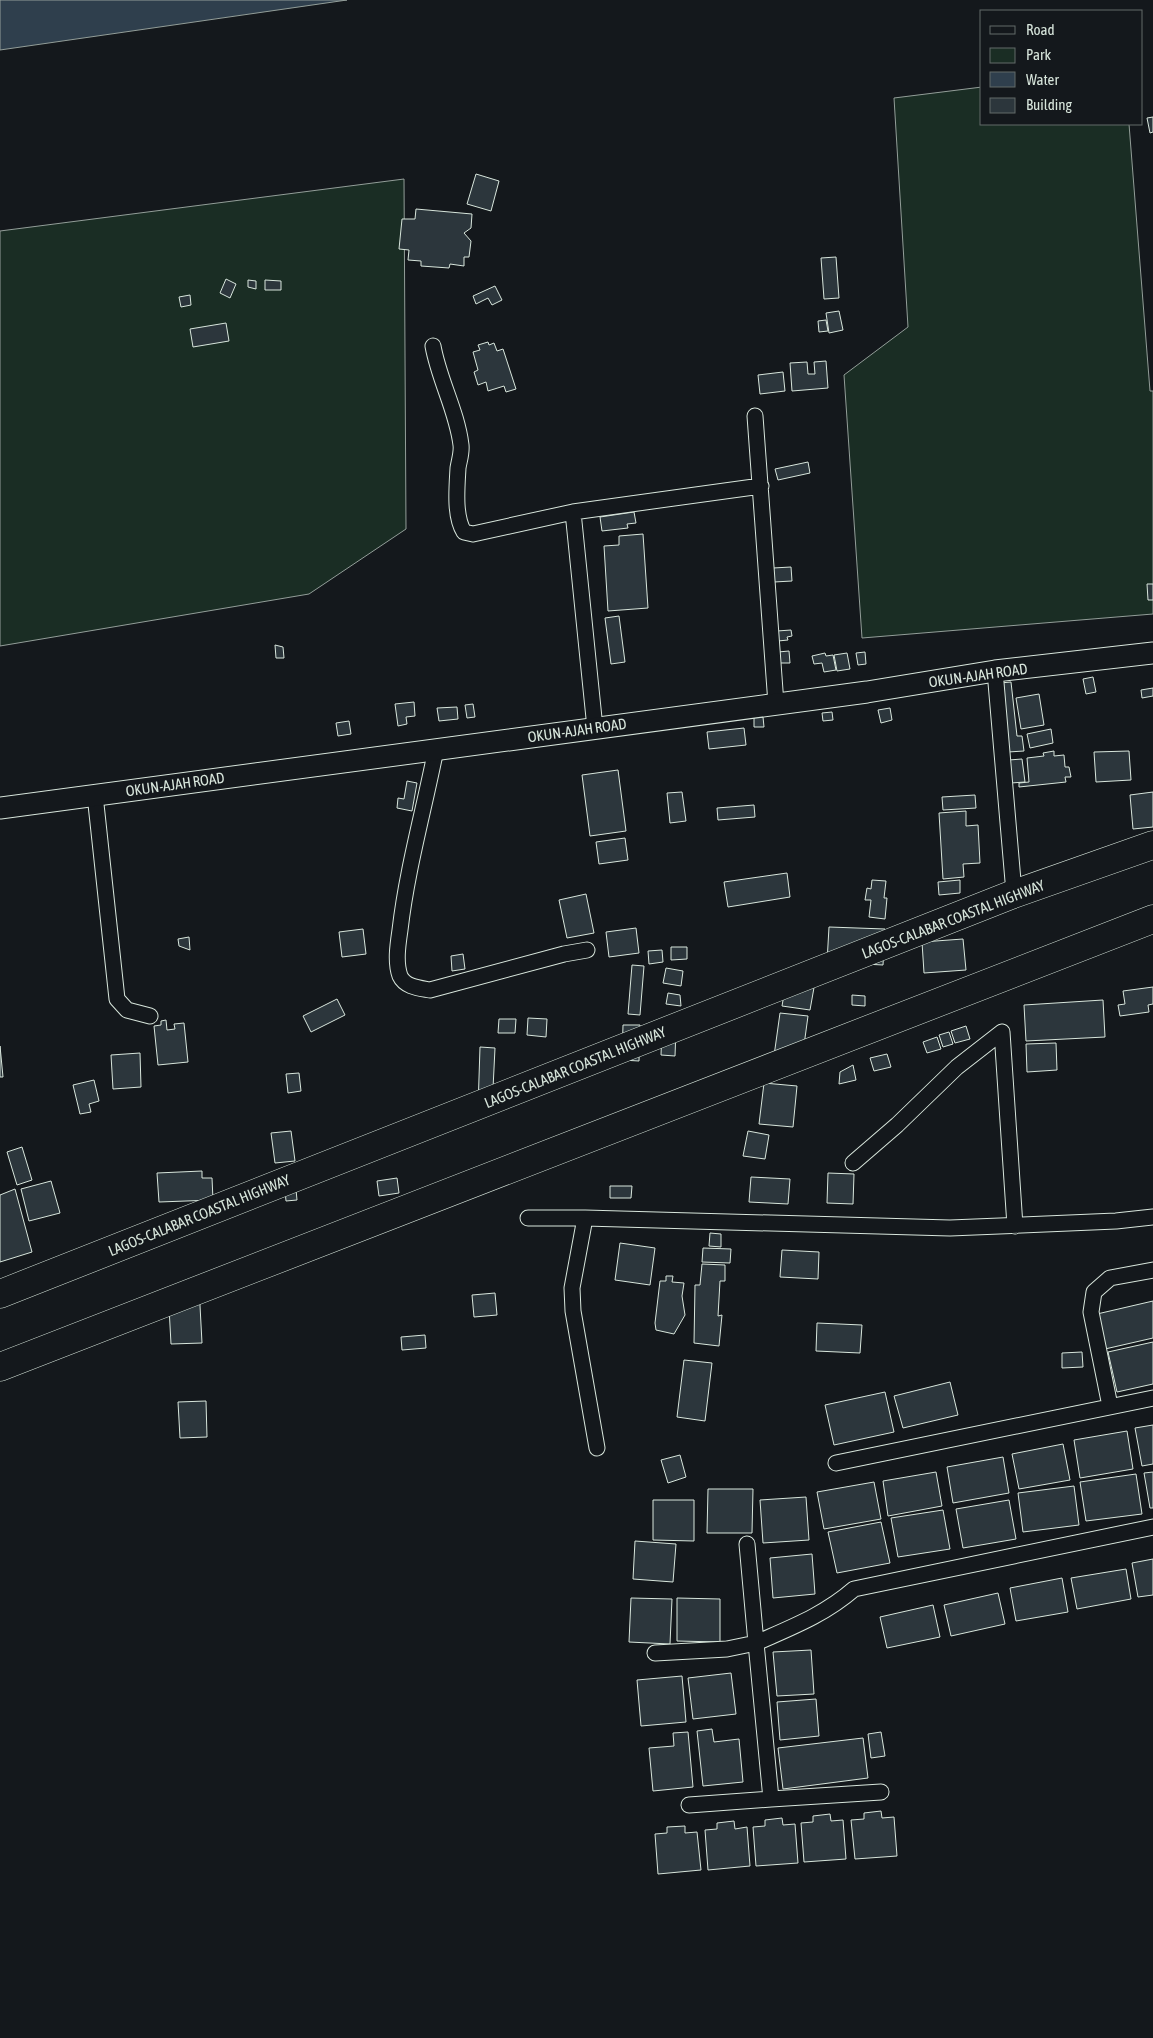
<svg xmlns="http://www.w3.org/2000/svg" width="1153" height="2038" viewBox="0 0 1153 2038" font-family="'Asap Condensed',sans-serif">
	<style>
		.green { fill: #1a2d24; stroke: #939e99 }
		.water { fill: #2f3f4d; stroke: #939e99 }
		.building { fill: #2c363c; stroke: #d8e6dc }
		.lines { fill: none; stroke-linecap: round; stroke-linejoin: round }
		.street-casing { stroke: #d8e6dc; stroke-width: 17 }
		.secondary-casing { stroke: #d8e6dc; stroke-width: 23 }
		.highway-casing { stroke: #d8e6dc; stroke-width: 29 }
		.street { stroke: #14181c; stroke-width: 15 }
		.secondary { stroke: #14181c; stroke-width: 21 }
		.highway { stroke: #14181c; stroke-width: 28 }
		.labels { text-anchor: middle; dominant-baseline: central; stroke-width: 4; stroke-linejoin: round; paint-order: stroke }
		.street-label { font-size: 15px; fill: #d8e6dc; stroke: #14181c }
	</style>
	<rect width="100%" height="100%" fill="#14181c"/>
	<!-- green -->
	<path class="green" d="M 982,87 L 982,124 L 1129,124 L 1150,391 L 1153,391 L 1153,614 L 862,638 L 844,375 L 908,327 L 894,98 Z
		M 404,179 L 406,529 L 309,594 L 0,646 L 0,231 Z"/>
	<!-- water -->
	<path class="water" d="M 0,0 L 347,0 L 0,50 Z"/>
	<!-- building -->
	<path class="building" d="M 1153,117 L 1153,132 L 1150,133 L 1147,118 Z
		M 476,174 L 499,181 L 491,211 L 467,204 Z
		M 416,209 L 472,214 L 471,228 L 464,233 L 471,241 L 469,257 L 464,257 L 464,266 L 450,264 L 449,268 L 421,266 L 421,261 L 408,260 L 409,250 L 399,249 L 402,219 L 415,219 Z
		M 836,257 L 839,298 L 824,299 L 821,258 Z
		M 226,279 L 236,284 L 230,298 L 220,293 Z
		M 248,280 L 256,281 L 256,289 L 248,287 Z
		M 265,280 L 281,281 L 281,290 L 265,290 Z
		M 495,286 L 502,300 L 492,305 L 488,298 L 476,304 L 473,296 Z
		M 190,295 L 191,305 L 181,307 L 179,297 Z
		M 839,311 L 843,330 L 829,333 L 826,313 Z
		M 826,320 L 828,331 L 819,332 L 818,321 Z
		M 226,323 L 229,341 L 193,347 L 190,329 Z
		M 488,342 L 489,345 L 494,343 L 497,351 L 503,349 L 516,389 L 506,392 L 504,386 L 488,391 L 486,382 L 478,385 L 474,372 L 478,370 L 473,352 L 480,350 L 478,345 Z
		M 826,361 L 828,388 L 792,391 L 790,363 L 807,362 L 808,374 L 815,374 L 814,362 Z
		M 783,372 L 785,391 L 760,394 L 758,375 Z
		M 808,462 L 810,473 L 778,480 L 775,469 Z
		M 634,512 L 636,523 L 627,524 L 628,528 L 602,531 L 600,517 Z
		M 643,534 L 648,608 L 608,611 L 604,546 L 619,545 L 619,536 Z
		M 791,567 L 792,581 L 774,582 L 773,568 Z
		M 1147,584 L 1153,584 L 1153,600 L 1148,600 Z
		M 619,616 L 625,662 L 611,664 L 605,618 Z
		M 791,630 L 792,636 L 787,637 L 788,640 L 778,641 L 777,631 Z
		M 275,645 L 283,647 L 284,658 L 276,658 Z
		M 789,651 L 790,663 L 779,663 L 778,652 Z
		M 865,652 L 866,664 L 858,665 L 856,653 Z
		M 825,653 L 826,656 L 833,655 L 836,670 L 824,672 L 822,663 L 814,664 L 812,656 Z
		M 847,653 L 850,669 L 837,671 L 834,655 Z
		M 1093,677 L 1096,692 L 1086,694 L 1083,679 Z
		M 1011,682 L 1017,736 L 1022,736 L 1024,751 L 1008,752 L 1000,683 Z
		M 1153,688 L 1153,696 L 1142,698 L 1141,690 Z
		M 1039,694 L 1044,725 L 1021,729 L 1016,698 Z
		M 414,702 L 415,716 L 406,717 L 407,724 L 398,726 L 395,704 Z
		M 473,704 L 475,717 L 467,718 L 465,705 Z
		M 457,707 L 458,719 L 439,721 L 437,708 Z
		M 890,708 L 892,720 L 881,723 L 878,710 Z
		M 832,712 L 833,720 L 823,721 L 822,713 Z
		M 754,717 L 763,717 L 764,727 L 754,727 Z
		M 349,721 L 351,734 L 338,736 L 336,723 Z
		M 744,728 L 746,745 L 709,749 L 707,732 Z
		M 1051,729 L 1053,743 L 1030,748 L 1027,734 Z
		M 1054,751 L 1054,756 L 1064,755 L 1065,767 L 1069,767 L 1071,777 L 1065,777 L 1066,782 L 1019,787 L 1019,783 L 1029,782 L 1027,758 L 1044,756 L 1043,753 Z
		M 1129,751 L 1131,780 L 1096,782 L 1094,752 Z
		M 1022,759 L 1025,782 L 1011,783 L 1009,760 Z
		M 618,770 L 626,831 L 590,836 L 582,775 Z
		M 407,781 L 417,783 L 412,811 L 397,808 L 398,798 L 404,799 Z
		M 682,792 L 686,821 L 670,823 L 667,793 Z
		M 1153,792 L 1153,827 L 1133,829 L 1130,795 Z
		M 975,795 L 976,808 L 943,810 L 942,797 Z
		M 754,805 L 755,817 L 718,820 L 717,808 Z
		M 966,811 L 966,826 L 978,825 L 980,863 L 963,864 L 964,877 L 943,879 L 939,813 Z
		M 625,838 L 628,860 L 599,864 L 596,842 Z
		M 787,873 L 790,897 L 728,907 L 724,882 Z
		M 872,880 L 886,881 L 884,898 L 887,898 L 885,919 L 869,917 L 871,900 L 865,900 L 867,888 L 871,889 Z
		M 960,880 L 960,893 L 939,895 L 938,882 Z
		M 586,894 L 594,933 L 567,938 L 559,900 Z
		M 829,927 L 885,929 L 883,965 L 827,962 Z
		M 636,928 L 639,953 L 609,957 L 606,932 Z
		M 363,929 L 366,954 L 342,957 L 339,932 Z
		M 189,937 L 190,950 L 179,946 L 178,939 Z
		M 963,939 L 966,970 L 924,973 L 922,942 Z
		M 671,947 L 687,947 L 687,959 L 671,960 Z
		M 662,950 L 663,962 L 649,964 L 648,951 Z
		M 463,954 L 465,969 L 452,971 L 451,956 Z
		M 632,965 L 644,966 L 640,1015 L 628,1014 Z
		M 666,968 L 683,971 L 681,986 L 663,983 Z
		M 787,977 L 815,982 L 810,1010 L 782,1006 Z
		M 1153,987 L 1153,1004 L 1148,1005 L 1149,1012 L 1120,1016 L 1118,1005 L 1125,1004 L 1123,991 Z
		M 668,993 L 680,995 L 681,1006 L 666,1004 Z
		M 852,995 L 865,996 L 865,1006 L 852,1005 Z
		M 337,999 L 345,1015 L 311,1032 L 303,1016 Z
		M 1103,1000 L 1105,1037 L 1026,1041 L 1024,1005 Z
		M 780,1013 L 808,1016 L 802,1060 L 774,1056 Z
		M 528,1018 L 547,1019 L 546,1037 L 527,1035 Z
		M 499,1019 L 516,1019 L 515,1033 L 498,1033 Z
		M 166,1020 L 167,1030 L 175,1029 L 174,1024 L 184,1023 L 188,1062 L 158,1065 L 154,1026 L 161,1025 L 161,1021 Z
		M 623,1025 L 640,1025 L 639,1061 L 622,1060 Z
		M 966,1026 L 970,1039 L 955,1043 L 951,1031 Z
		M 662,1029 L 676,1029 L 675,1056 L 661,1055 Z
		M 949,1032 L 953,1044 L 943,1047 L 939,1035 Z
		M 937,1037 L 941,1049 L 927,1053 L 923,1042 Z
		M 1056,1043 L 1057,1070 L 1027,1072 L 1026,1044 Z
		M 0,1046 L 3,1077 L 0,1077 Z
		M 480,1047 L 495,1048 L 492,1109 L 478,1108 Z
		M 140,1053 L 141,1087 L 113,1089 L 111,1055 Z
		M 887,1054 L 891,1067 L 874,1071 L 870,1058 Z
		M 853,1065 L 856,1080 L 839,1084 L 840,1072 Z
		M 299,1073 L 301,1091 L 288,1093 L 286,1074 Z
		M 94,1080 L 99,1101 L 89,1104 L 91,1112 L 80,1114 L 73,1085 Z
		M 764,1083 L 797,1086 L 793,1127 L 759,1124 Z
		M 291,1131 L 295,1161 L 275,1163 L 271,1133 Z
		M 748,1131 L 769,1135 L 765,1159 L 743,1156 Z
		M 22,1147 L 32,1180 L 17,1185 L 7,1152 Z
		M 202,1171 L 202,1178 L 212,1178 L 213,1200 L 159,1202 L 157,1173 Z
		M 828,1173 L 854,1174 L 853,1204 L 827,1203 Z
		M 751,1177 L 790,1179 L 788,1204 L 749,1202 Z
		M 397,1178 L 399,1193 L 379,1196 L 377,1181 Z
		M 295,1179 L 297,1200 L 286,1201 L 284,1180 Z
		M 51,1181 L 60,1213 L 29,1221 L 21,1189 Z
		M 610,1186 L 632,1186 L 631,1198 L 610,1198 Z
		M 15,1189 L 32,1252 L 0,1262 L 0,1195 Z
		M 710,1233 L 721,1234 L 721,1247 L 709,1246 Z
		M 620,1243 L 655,1248 L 650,1285 L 615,1280 Z
		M 703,1248 L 731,1249 L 730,1263 L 702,1262 Z
		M 782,1250 L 819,1252 L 818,1279 L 780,1277 Z
		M 702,1264 L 725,1265 L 725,1281 L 720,1281 L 718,1316 L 722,1315 L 719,1346 L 694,1343 L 695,1285 L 700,1285 Z
		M 666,1276 L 673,1276 L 672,1282 L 684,1283 L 682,1296 L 685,1315 L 674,1334 L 656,1330 L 655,1323 L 660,1281 L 666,1281 Z
		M 199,1287 L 202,1343 L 171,1344 L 168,1289 Z
		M 495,1293 L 497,1315 L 474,1317 L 472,1295 Z
		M 1153,1301 L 1153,1338 L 1105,1349 L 1097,1314 Z
		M 817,1323 L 862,1325 L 860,1353 L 816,1351 Z
		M 425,1335 L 426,1348 L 402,1350 L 401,1337 Z
		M 1153,1342 L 1153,1384 L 1117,1392 L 1108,1352 Z
		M 1082,1352 L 1083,1367 L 1062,1368 L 1062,1353 Z
		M 684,1360 L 712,1363 L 705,1421 L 677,1417 Z
		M 950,1382 L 958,1415 L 903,1428 L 894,1396 Z
		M 885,1392 L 894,1432 L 834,1445 L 825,1405 Z
		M 206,1401 L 207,1437 L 180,1438 L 178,1402 Z
		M 1153,1425 L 1153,1464 L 1142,1466 L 1135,1428 Z
		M 1127,1431 L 1133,1469 L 1080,1478 L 1074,1440 Z
		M 1063,1444 L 1070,1480 L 1019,1489 L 1012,1454 Z
		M 680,1455 L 686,1477 L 668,1483 L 661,1460 Z
		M 1003,1457 L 1009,1493 L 953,1503 L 947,1467 Z
		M 936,1472 L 942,1506 L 888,1516 L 883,1481 Z
		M 1153,1472 L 1153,1508 L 1150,1508 L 1144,1473 Z
		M 1136,1474 L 1142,1514 L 1086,1521 L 1080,1482 Z
		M 874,1482 L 881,1519 L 824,1529 L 817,1492 Z
		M 1074,1486 L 1079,1525 L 1023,1532 L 1018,1493 Z
		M 708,1489 L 753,1489 L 752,1533 L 707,1533 Z
		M 806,1497 L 809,1540 L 763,1543 L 760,1500 Z
		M 653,1500 L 694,1500 L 694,1541 L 653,1540 Z
		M 1009,1500 L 1016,1539 L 963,1548 L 956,1509 Z
		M 943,1510 L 950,1549 L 898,1557 L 891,1518 Z
		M 881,1522 L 890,1563 L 837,1573 L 828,1532 Z
		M 635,1541 L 676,1544 L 673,1582 L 633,1579 Z
		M 812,1554 L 815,1594 L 773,1598 L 770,1558 Z
		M 1153,1559 L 1153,1595 L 1138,1597 L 1132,1563 Z
		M 1126,1569 L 1131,1599 L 1077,1609 L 1071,1578 Z
		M 1062,1578 L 1068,1612 L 1016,1621 L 1010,1588 Z
		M 998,1593 L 1005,1624 L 951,1636 L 944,1605 Z
		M 631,1598 L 672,1599 L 670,1644 L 629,1642 Z
		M 677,1598 L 720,1599 L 720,1642 L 677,1641 Z
		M 933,1605 L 940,1637 L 887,1648 L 880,1617 Z
		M 811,1650 L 814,1694 L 777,1696 L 773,1652 Z
		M 731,1673 L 736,1714 L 693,1719 L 688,1678 Z
		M 682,1676 L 686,1722 L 641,1726 L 637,1680 Z
		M 816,1699 L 819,1736 L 780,1740 L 777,1702 Z
		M 712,1729 L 714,1742 L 739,1739 L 743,1782 L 703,1786 L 697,1731 Z
		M 688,1732 L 693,1787 L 653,1791 L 649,1748 L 674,1746 L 673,1733 Z
		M 881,1732 L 885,1756 L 871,1758 L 868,1734 Z
		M 863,1738 L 868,1778 L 783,1789 L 778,1748 Z
		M 881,1811 L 882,1818 L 894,1817 L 897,1856 L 855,1859 L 851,1820 L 864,1819 L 864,1813 Z
		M 830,1814 L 831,1821 L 843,1820 L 846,1859 L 804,1862 L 801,1823 L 813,1822 L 813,1816 Z
		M 782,1818 L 783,1825 L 795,1824 L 798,1863 L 756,1866 L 753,1827 L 765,1826 L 765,1820 Z
		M 734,1821 L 735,1829 L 747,1827 L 750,1866 L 708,1870 L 705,1830 L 717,1829 L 717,1823 Z
		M 685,1826 L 685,1833 L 697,1832 L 701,1870 L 658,1874 L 655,1834 L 667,1833 L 667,1827 Z"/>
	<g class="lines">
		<!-- street casing -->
		<g class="street-casing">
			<path id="street" d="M 433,346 C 439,380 457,411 461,445 C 462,453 459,461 458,468 C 457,487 454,516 464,532 L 473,534 L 573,512 L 761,486
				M 755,416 L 776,704
				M 573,512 L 595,728
				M 995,671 L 1013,881
				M 436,749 C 424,810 407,869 400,930 C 398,944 395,962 400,976 C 405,987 419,988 430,990 L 564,954 L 587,950
				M 95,795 L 117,999 L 127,1010 L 150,1016
				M 1002,1032 L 1015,1226
				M 853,1163 L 897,1125 L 957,1067 L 1002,1032
				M 528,1218 L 585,1218
				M 1110,1406 L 1091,1312 L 1094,1292 L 1110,1278 L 1153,1270
				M 597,1448 L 573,1311 L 572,1288 L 585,1218 L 950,1228 L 1116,1221 L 1153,1217
				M 836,1463 L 1153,1398
				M 655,1653 L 727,1649 L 756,1643 L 747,1544
				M 881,1792 L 771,1799 L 756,1643 C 792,1627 824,1615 854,1589 L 1153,1527
				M 689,1805 L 771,1799"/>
		</g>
		<!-- secondary casing -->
		<g class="secondary-casing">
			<path id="secondary" d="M 0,808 L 867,692 L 995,671 L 1153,653"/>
		</g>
		<!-- highway casing -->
		<g class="highway-casing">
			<path id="highway" d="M 0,1294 L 1011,895 L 1153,845
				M 0,1367 L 1153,919"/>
		</g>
		<!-- street -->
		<use href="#street" class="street"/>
		<!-- secondary -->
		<use href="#secondary" class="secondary"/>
		<!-- highway -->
		<use href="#highway" class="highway"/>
	</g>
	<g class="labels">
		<!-- street labels -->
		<g class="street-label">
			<text transform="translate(978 675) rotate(-8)">OKUN-AJAH ROAD</text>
			<text transform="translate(577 730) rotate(-8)">OKUN-AJAH ROAD</text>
			<text transform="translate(175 784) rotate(-8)">OKUN-AJAH ROAD</text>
			<text transform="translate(953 919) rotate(-21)">LAGOS-CALABAR COASTAL HIGHWAY</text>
			<text transform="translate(575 1067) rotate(-22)">LAGOS-CALABAR COASTAL HIGHWAY</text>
			<text transform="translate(199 1215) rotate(-22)">LAGOS-CALABAR COASTAL HIGHWAY</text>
		</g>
	</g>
	<!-- legend -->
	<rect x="980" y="10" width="162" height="115" fill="#14181c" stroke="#626a69"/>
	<rect x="990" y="26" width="25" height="8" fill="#14181c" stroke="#626a69"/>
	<text x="1026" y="35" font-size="15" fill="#d8e6dc">Road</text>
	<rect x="990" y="48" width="25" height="15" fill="#1a2d24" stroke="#626a69"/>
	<text x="1026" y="60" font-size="15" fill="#d8e6dc">Park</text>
	<rect x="990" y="72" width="25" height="15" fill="#2f3f4d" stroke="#626a69"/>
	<text x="1026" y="85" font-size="15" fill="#d8e6dc">Water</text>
	<rect x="990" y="98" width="25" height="15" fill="#2c363c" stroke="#626a69"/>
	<text x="1026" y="110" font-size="15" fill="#d8e6dc">Building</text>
</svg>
